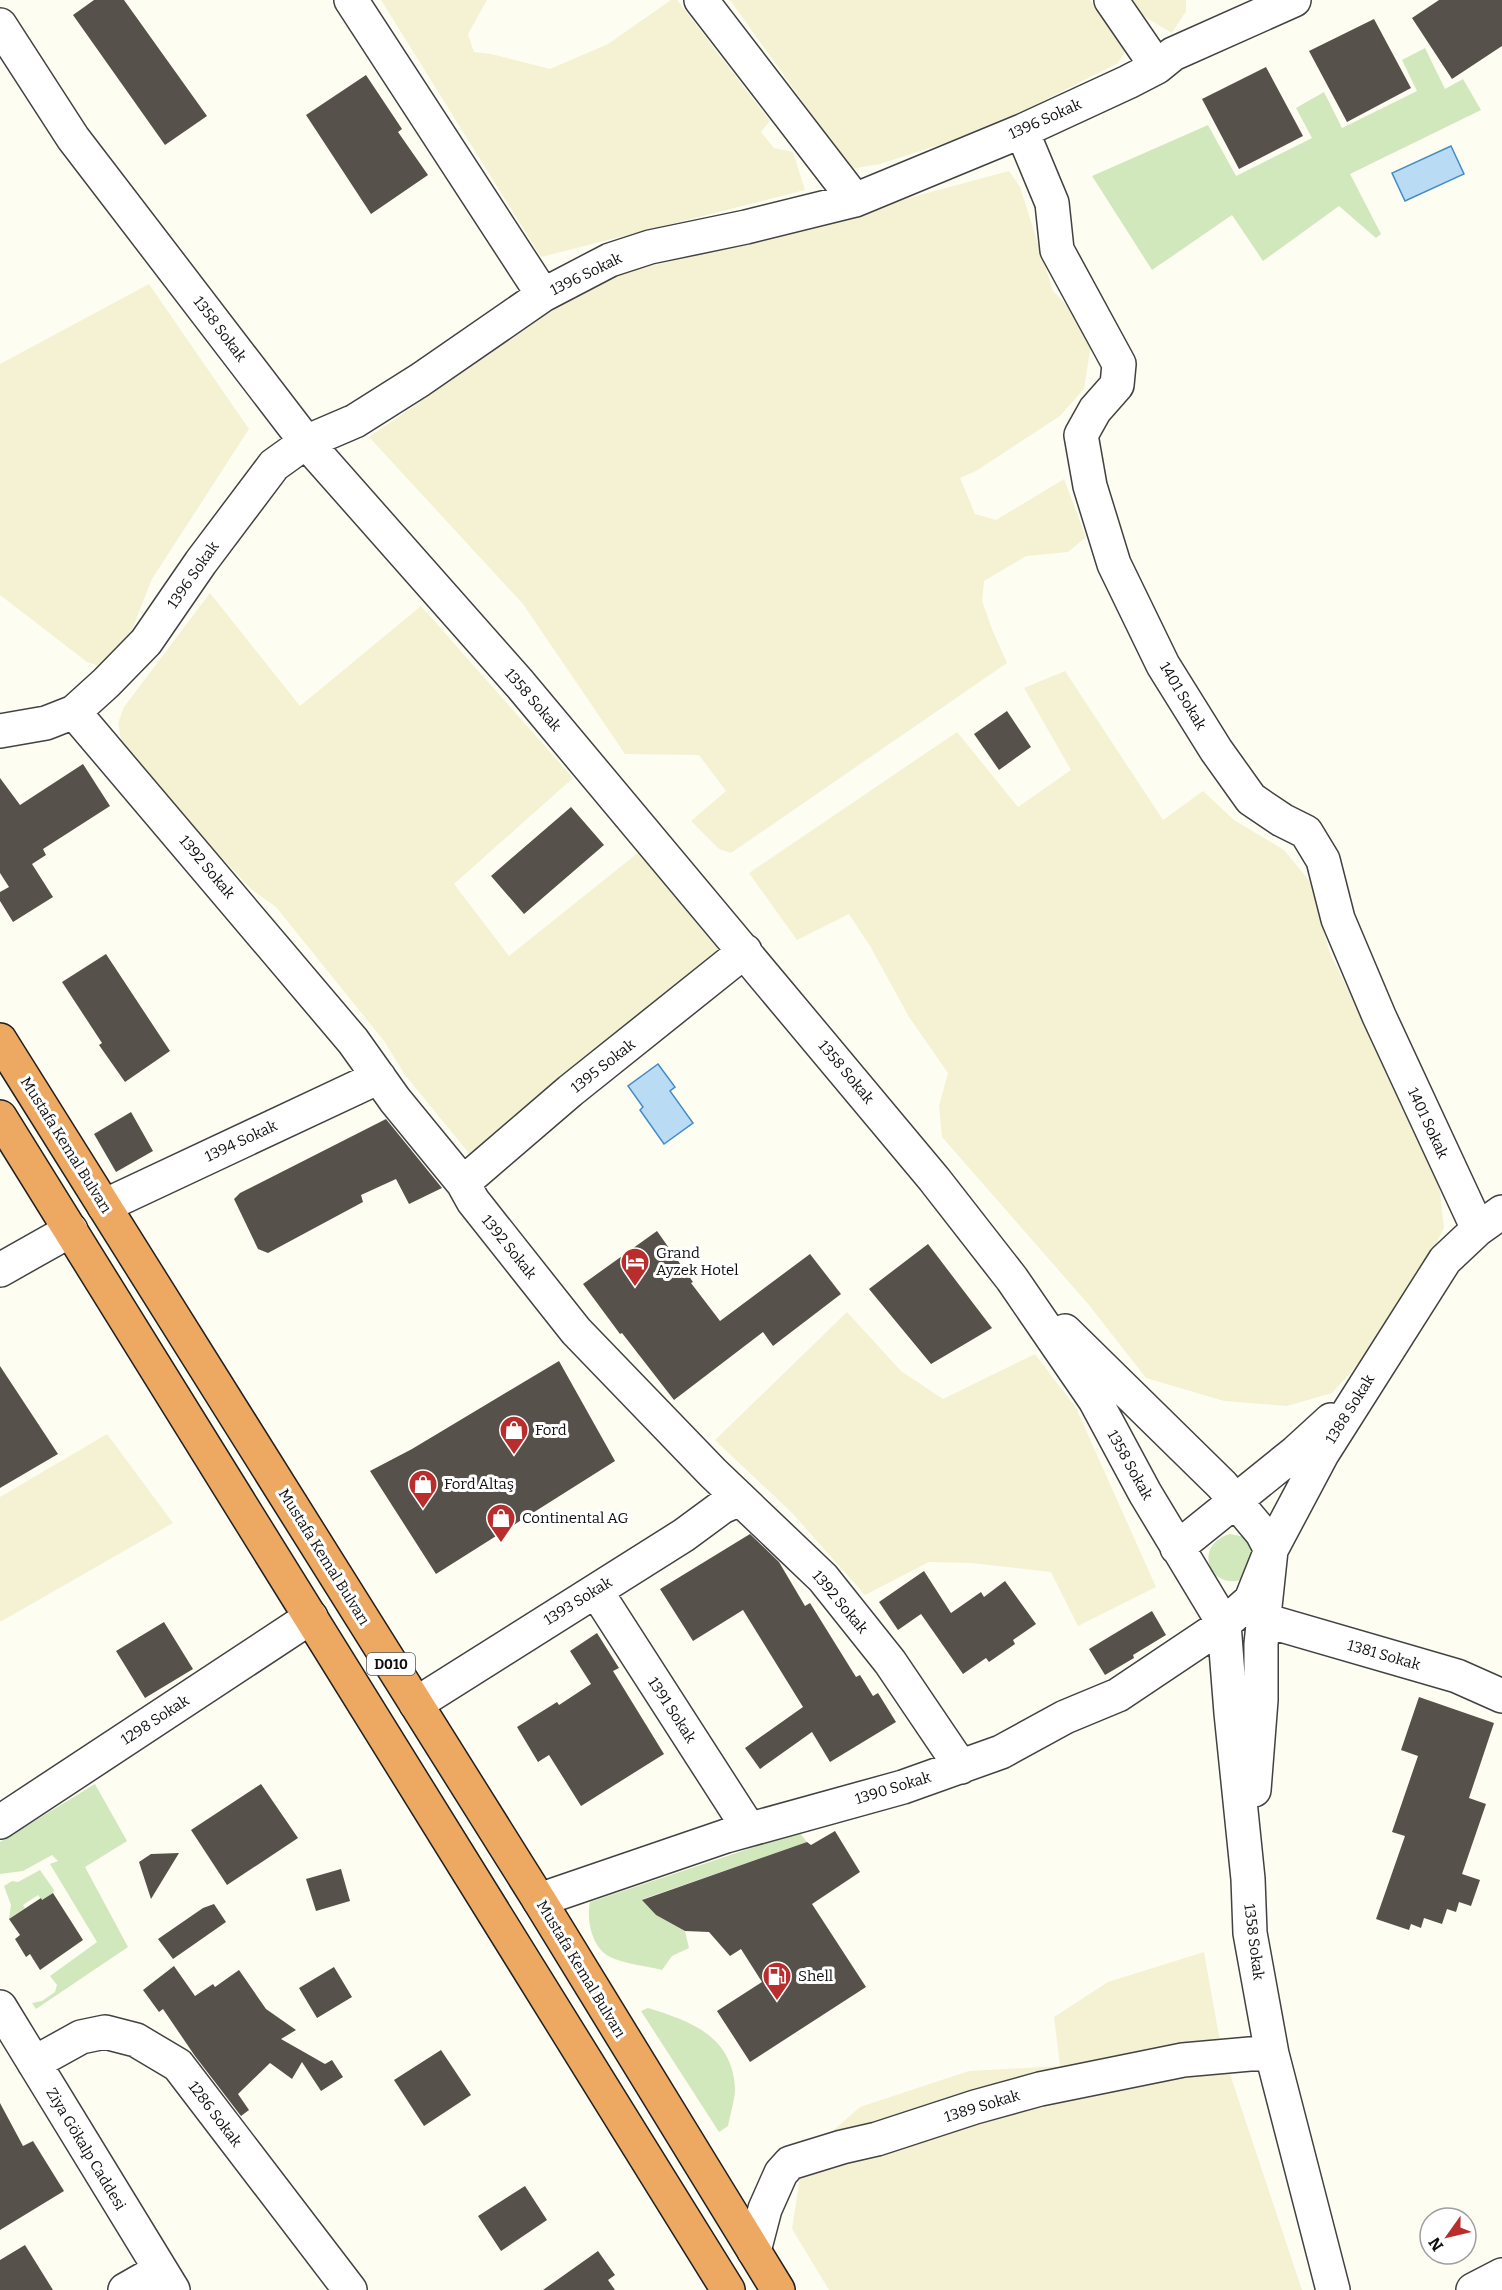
<svg xmlns="http://www.w3.org/2000/svg" width="1502" height="2290" viewBox="0 0 1502 2290" font-family="Bitter,serif">
	<style>
		.farmland { fill: #f4f2d3 }
		.green { fill: #d1e8bc }
		.water { fill: #b9dbf3; stroke: #438cc7; stroke-width: 1.5 }
		.building { fill: #57514c }
		.lines { fill: none; stroke-linecap: round; stroke-linejoin: round }
		.minor-casing { stroke: #424242; stroke-width: 36 }
		.highway-casing { stroke: #202020; stroke-width: 36 }
		.minor { stroke: #fff; stroke-width: 33 }
		.highway { stroke: #eda861; stroke-width: 33 }
		.labels { text-anchor: middle; dominant-baseline: central; stroke-width: 6; stroke-linejoin: round; paint-order: stroke }
		.shield { fill: #fff; stroke: #575757; stroke-width: 1.5 }
		.shield-label { font-size: 14px; font-weight: bold; fill: #0f0f0f }
		.street-label { font-size: 15px; fill: #0f0f0f; stroke: #fff }
		.poi-label { font-size: 15px; fill: #0f0f0f; stroke: #fff; text-anchor: start }
	</style>
	<rect width="100%" height="100%" fill="#fefdf2"/>
	<!-- farmland -->
	<path class="farmland" d="M 381,0 L 487,0 L 468,34 L 474,52 L 491,54 L 550,69 L 608,44 L 671,0 L 677,0 L 770,121 L 761,132 L 774,148 L 793,152 L 805,190 L 541,257 Z
		M 730,0 L 1090,0 L 1125,51 L 1118,63 L 988,129 L 880,164 L 851,169 Z
		M 1126,0 L 1186,0 L 1186,11 L 1172,33 L 1145,17 Z
		M 1009,171 L 1020,187 L 1053,291 L 1093,332 L 1084,389 L 1060,416 L 976,471 L 960,478 L 975,514 L 996,520 L 1064,479 L 1086,537 L 1068,552 L 1026,556 L 984,581 L 982,601 L 992,629 L 1007,663 L 731,853 L 719,849 L 691,821 L 726,791 L 699,755 L 625,754 L 523,604 L 369,437 L 600,278 L 689,257 Z
		M 149,284 L 249,429 L 152,579 L 124,650 L 102,667 L 87,662 L 0,595 L 0,364 Z
		M 210,593 L 300,706 L 421,606 L 573,778 L 454,884 L 509,956 L 639,852 L 734,969 L 481,1168 L 405,1075 L 384,1041 L 276,907 L 251,889 L 124,754 L 118,723 L 124,707 Z
		M 1065,671 L 1163,820 L 1203,791 L 1234,820 L 1284,850 L 1312,884 L 1329,951 L 1438,1175 L 1444,1228 L 1417,1280 L 1380,1340 L 1332,1393 L 1287,1406 L 1224,1401 L 1146,1378 L 1089,1305 L 942,1137 L 939,1106 L 948,1073 L 909,1017 L 870,946 L 849,914 L 797,940 L 749,873 L 957,732 L 1018,807 L 1071,770 L 1024,688 Z
		M 847,1312 L 901,1371 L 943,1399 L 1035,1354 L 1076,1408 L 1156,1587 L 1078,1626 L 1051,1572 L 971,1563 L 929,1562 L 865,1595 L 793,1514 L 715,1440 Z
		M 107,1434 L 173,1523 L 0,1622 L 0,1497 Z
		M 1204,1952 L 1221,2047 L 1302,2290 L 829,2290 L 792,2229 L 803,2157 L 860,2107 L 969,2071 L 1060,2066 L 1054,2017 L 1108,1982 Z"/>
	<!-- green -->
	<path class="green" d="M 1425,48 L 1445,89 L 1463,79 L 1481,110 L 1350,174 L 1381,234 L 1376,238 L 1339,206 L 1263,261 L 1232,215 L 1152,270 L 1092,176 L 1208,125 L 1236,176 L 1312,138 L 1296,108 L 1324,92 L 1342,128 L 1417,91 L 1402,60 Z
		M 1230,1534 L 1245,1537 L 1255,1550 L 1246,1578 C 1210,1594 1191,1545 1230,1534 Z
		M 95,1784 L 127,1841 L 85,1867 L 128,1947 L 36,2009 L 32,2003 L 42,2001 L 55,1992 L 57,1985 L 50,1976 L 97,1942 L 50,1864 L 58,1861 L 52,1855 L 23,1871 L 0,1874 L 0,1842 Z
		M 799,1832 L 807,1842 L 643,1899 L 656,1915 L 685,1931 L 689,1948 L 672,1956 L 662,1970 C 646,1966 626,1964 610,1957 C 592,1948 586,1920 590,1902 Z
		M 40,1870 L 54,1890 L 53,1893 L 42,1900 L 38,1895 L 23,1905 L 25,1908 L 9,1919 L 11,1905 L 4,1886 L 12,1881 L 18,1882 Z
		M 648,2008 C 690,2021 733,2036 735,2089 C 735,2100 730,2114 728,2126 L 719,2132 L 641,2011 Z"/>
	<!-- water -->
	<path class="water" d="M 1451,146 L 1464,174 L 1405,201 L 1392,173 Z
		M 658,1064 L 675,1087 L 670,1091 L 693,1123 L 664,1144 L 640,1110 L 643,1107 L 628,1086 Z"/>
	<!-- building -->
	<path class="building" d="M 94,0 L 124,0 L 207,116 L 165,145 L 73,15 Z
		M 1439,0 L 1502,0 L 1502,46 L 1452,79 L 1412,18 Z
		M 1374,19 L 1411,88 L 1347,122 L 1309,51 Z
		M 1266,67 L 1303,136 L 1239,169 L 1202,99 Z
		M 366,75 L 402,129 L 398,132 L 428,175 L 371,214 L 306,115 Z
		M 1007,711 L 1031,747 L 999,770 L 974,734 Z
		M 83,764 L 110,806 L 43,849 L 46,855 L 32,864 L 53,897 L 13,922 L 0,901 L 0,892 L 9,887 L 0,873 L 0,778 L 20,805 Z
		M 571,807 L 604,845 L 524,914 L 491,876 Z
		M 106,954 L 170,1051 L 125,1082 L 99,1045 L 102,1043 L 62,982 Z
		M 131,1112 L 153,1151 L 116,1172 L 94,1134 Z
		M 386,1119 L 442,1188 L 409,1204 L 396,1179 L 361,1195 L 363,1202 L 268,1253 L 258,1249 L 234,1199 L 240,1193 Z
		M 657,1231 L 693,1282 L 691,1283 L 720,1321 L 810,1254 L 841,1294 L 773,1346 L 763,1332 L 674,1400 L 622,1333 L 620,1334 L 583,1284 Z
		M 928,1244 L 992,1328 L 931,1364 L 869,1289 Z
		M 559,1361 L 615,1461 L 436,1574 L 370,1471 L 412,1449 Z
		M 0,1366 L 58,1454 L 0,1488 Z
		M 750,1534 L 779,1562 L 805,1606 L 810,1603 L 856,1677 L 860,1675 L 873,1696 L 878,1693 L 896,1722 L 830,1762 L 812,1732 L 760,1769 L 745,1748 L 803,1707 L 743,1610 L 693,1641 L 660,1589 Z
		M 924,1571 L 951,1613 L 981,1592 L 984,1597 L 1005,1581 L 1036,1624 L 1013,1640 L 1015,1644 L 989,1662 L 986,1658 L 963,1674 L 921,1614 L 898,1630 L 879,1602 Z
		M 1152,1611 L 1166,1635 L 1133,1655 L 1134,1658 L 1105,1675 L 1089,1649 Z
		M 164,1622 L 193,1669 L 145,1698 L 116,1651 Z
		M 597,1633 L 619,1668 L 613,1671 L 664,1754 L 581,1806 L 549,1755 L 538,1762 L 517,1727 L 557,1702 L 559,1705 L 591,1684 L 570,1651 Z
		M 1419,1697 L 1494,1723 L 1469,1798 L 1486,1804 L 1462,1874 L 1480,1880 L 1471,1906 L 1459,1902 L 1456,1912 L 1447,1909 L 1442,1924 L 1424,1918 L 1421,1928 L 1411,1924 L 1409,1930 L 1376,1919 L 1405,1836 L 1392,1832 L 1418,1756 L 1401,1750 Z
		M 261,1784 L 298,1838 L 227,1885 L 191,1830 Z
		M 835,1831 L 860,1872 L 812,1904 L 866,1987 L 750,2062 L 717,2011 L 762,1982 L 741,1949 L 730,1956 L 709,1932 L 685,1931 L 656,1915 L 642,1900 L 807,1842 L 811,1845 Z
		M 179,1853 L 151,1899 L 139,1862 L 151,1854 Z
		M 341,1869 L 350,1901 L 316,1911 L 306,1879 Z
		M 53,1893 L 83,1940 L 40,1970 L 30,1954 L 26,1957 L 15,1939 L 20,1935 L 9,1919 L 41,1898 L 42,1900 Z
		M 214,1904 L 226,1922 L 173,1959 L 158,1939 L 203,1908 Z
		M 174,1966 L 195,1996 L 213,1984 L 215,1987 L 239,1970 L 266,2009 L 296,2030 L 281,2039 L 325,2064 L 332,2060 L 343,2077 L 321,2091 L 302,2062 L 292,2079 L 270,2063 L 238,2094 L 249,2110 L 241,2116 L 195,2056 L 163,2009 L 159,2012 L 143,1990 Z
		M 334,1967 L 352,1997 L 317,2018 L 299,1988 Z
		M 441,2050 L 471,2095 L 424,2126 L 394,2080 Z
		M 0,2103 L 23,2146 L 33,2141 L 64,2191 L 0,2230 Z
		M 525,2186 L 547,2220 L 501,2251 L 478,2216 Z
		M 25,2245 L 53,2290 L 0,2290 L 0,2260 Z
		M 598,2251 L 615,2275 L 608,2280 L 615,2290 L 543,2290 Z"/>
	<g class="lines">
		<!-- minor casing -->
		<g class="minor-casing">
			<path id="minor" d="M 351,0 L 543,295
				M 701,0 L 855,200
				M 1111,0 L 1157,67
				M 0,25 L 73,138 L 306,442 L 520,684 L 934,1179 L 1012,1279 L 1095,1400 L 1145,1493 L 1224,1624 L 1231,1713 L 1248,1879 L 1250,1933 L 1272,2054 L 1333,2290
				M 1022,131 L 1052,203 L 1057,250 L 1119,364 L 1117,385 L 1095,410 L 1081,435 L 1090,486 L 1114,564 L 1163,665 L 1216,750 L 1251,799 L 1282,820 L 1306,832 L 1323,860 L 1338,919 L 1379,1016 L 1478,1229
				M 74,712 L 353,1041 L 395,1100 L 463,1183 L 473,1201 L 576,1331 L 713,1473 L 823,1578 L 890,1662 L 961,1767
				M 0,731 L 46,723 L 74,712 L 106,683 L 146,642 L 201,562 L 274,465 L 306,442 L 355,421 L 420,380 L 543,295 L 610,260 L 650,247 L 746,227 L 855,200 L 1022,131 L 1128,82 L 1157,67 L 1173,54 L 1294,0
				M 463,1183 L 570,1091 L 745,951
				M 104,1206 L 379,1077
				M 0,1270 L 71,1230
				M 1065,1331 L 1222,1485 L 1262,1533 L 1271,1550 L 1261,1644 L 1261,1700 L 1254,1790
				M 1177,1548 L 1296,1452 L 1331,1420
				M 596,1591 L 749,1829
				M 1264,1620 L 1457,1676 L 1502,1696
				M 416,1704 L 684,1535 L 722,1507 L 740,1499
				M 0,1822 L 311,1617
				M 539,1900 L 726,1836 L 903,1787 L 1001,1752 L 1065,1717 L 1118,1695 L 1224,1624 L 1251,1600 L 1271,1550 L 1322,1454 L 1445,1260 L 1478,1229 L 1502,1212
				M 0,2007 L 173,2290
				M 34,2063 L 81,2037 L 105,2032 L 136,2040 L 178,2065 L 350,2290
				M 754,2251 L 765,2209 L 781,2173 L 790,2163 L 842,2147 L 877,2139 L 975,2107 L 1040,2089 L 1183,2060 L 1250,2054 L 1272,2054
				M 125,2290 L 160,2270
				M 1473,2290 L 1502,2275"/>
		</g>
		<!-- highway casing -->
		<g class="highway-casing">
			<path id="highway" d="M 0,1040 L 539,1900 L 778,2290
				M 0,1117 L 728,2290"/>
		</g>
		<!-- minor -->
		<use href="#minor" class="minor"/>
		<!-- highway -->
		<use href="#highway" class="highway"/>
	</g>
	<!-- icons -->
	<defs>
		<g id="hotel-pin" transform="scale(1.5)"><path d="M0 17L-7.5 6A9.5 9.5 0 1 1 7.5 6Z" fill="#b92d2d" stroke="#fff"/><path d="M-6-4.5h1.5V1H6V5H4.5V3h-9V5H-6ZM-4 0a1.8 1.8 0 1 1 3.6 0ZM.5 0V-2.5h3Q6-2.5 6 0Z" fill="#fff"/></g>
		<g id="shop-pin" transform="scale(1.5)"><path d="M0 17L-7.5 6A9.5 9.5 0 1 1 7.5 6Z" fill="#b92d2d" stroke="#fff"/><path d="M-5-2.5h2.3a2.7 3.5 0 0 1 5.4 0H5L5.5 6h-11ZM-1.5-2.5h3a1.5 2.3 0 0 0-3 0Z" fill="#fff"/></g>
		<g id="fuel-pin" transform="scale(1.5)"><path d="M0 17L-7.5 6A9.5 9.5 0 1 1 7.5 6Z" fill="#b92d2d" stroke="#fff"/><path d="M-5.5-6h7V0h2V4h1.3V-2.5L3-4.5l.8-.8L6-3V5H2.5V1h-1V6h-7ZM-4.2-4.7v3.2H.2V-4.7Z" fill="#fff"/></g>
	</defs>
	<g fill-rule="evenodd">
		<use href="#hotel-pin" x="635" y="1262"/>
		<use href="#shop-pin" x="514" y="1430"/>
		<use href="#shop-pin" x="423" y="1484"/>
		<use href="#shop-pin" x="501" y="1518"/>
		<use href="#fuel-pin" x="777" y="1976"/>
	</g>
	<g class="labels">
		<!-- shield labels -->
		<rect class="shield" x="367" y="1653" width="48" height="22" rx="4.5"/>
		<g class="shield-label">
			<text x="391" y="1664">D010</text>
		</g>
		<!-- street labels -->
		<g class="street-label">
			<text transform="translate(1045 119) rotate(-24)">1396 Sokak</text>
			<text transform="translate(586 274) rotate(-26)">1396 Sokak</text>
			<text transform="translate(220 329) rotate(53)">1358 Sokak</text>
			<text transform="translate(193 575) rotate(-55)">1396 Sokak</text>
			<text transform="translate(1183 696) rotate(59)">1401 Sokak</text>
			<text transform="translate(533 700) rotate(49)">1358 Sokak</text>
			<text transform="translate(207 867) rotate(50)">1392 Sokak</text>
			<text transform="translate(603 1066) rotate(-38)">1395 Sokak</text>
			<text transform="translate(846 1072) rotate(50)">1358 Sokak</text>
			<text transform="translate(1428 1123) rotate(65)">1401 Sokak</text>
			<text transform="translate(241 1141) rotate(-25)">1394 Sokak</text>
			<text transform="translate(66 1145) rotate(58)">Mustafa Kemal Bulvarı</text>
			<text transform="translate(509 1247) rotate(51)">1392 Sokak</text>
			<text transform="translate(1350 1409) rotate(-58)">1388 Sokak</text>
			<text transform="translate(1130 1465) rotate(61)">1358 Sokak</text>
			<text transform="translate(324 1557) rotate(58)">Mustafa Kemal Bulvarı</text>
			<text transform="translate(578 1601) rotate(-32)">1393 Sokak</text>
			<text transform="translate(840 1602) rotate(50)">1392 Sokak</text>
			<text transform="translate(1384 1655) rotate(16)">1381 Sokak</text>
			<text transform="translate(672 1710) rotate(57)">1391 Sokak</text>
			<text transform="translate(155 1720) rotate(-33)">1298 Sokak</text>
			<text transform="translate(893 1788) rotate(-17)">1390 Sokak</text>
			<text transform="translate(1254 1942) rotate(83)">1358 Sokak</text>
			<text transform="translate(581 1969) rotate(59)">Mustafa Kemal Bulvarı</text>
			<text transform="translate(982 2106) rotate(-17)">1389 Sokak</text>
			<text transform="translate(215 2114) rotate(53)">1286 Sokak</text>
			<text transform="translate(86 2149) rotate(59)">Ziya Gökalp Caddesi</text>
		</g>
		<!-- poi labels -->
		<g class="poi-label">
			<text x="656" y="1253">Grand<tspan x="656" dy="17">Ayzek Hotel</tspan></text>
			<text x="535" y="1430">Ford</text>
			<text x="444" y="1484">Ford Altaş</text>
			<text x="522" y="1518">Continental AG</text>
			<text x="798" y="1976">Shell</text>
		</g>
	</g>
	<!-- north arrow -->
	<g transform="translate(1448 2236) rotate(236)"><circle r="28" fill="#ffffff" stroke="#9f9f9f" stroke-width="1.5"/>
	<path d="M0-4.5L10 22L0 15L-10 22Z" fill="#b92d2d"/>
	<text y="-9" font-size="16" font-weight="bold" text-anchor="middle" fill="#0f0f0f">N</text>
	</g>
</svg>
